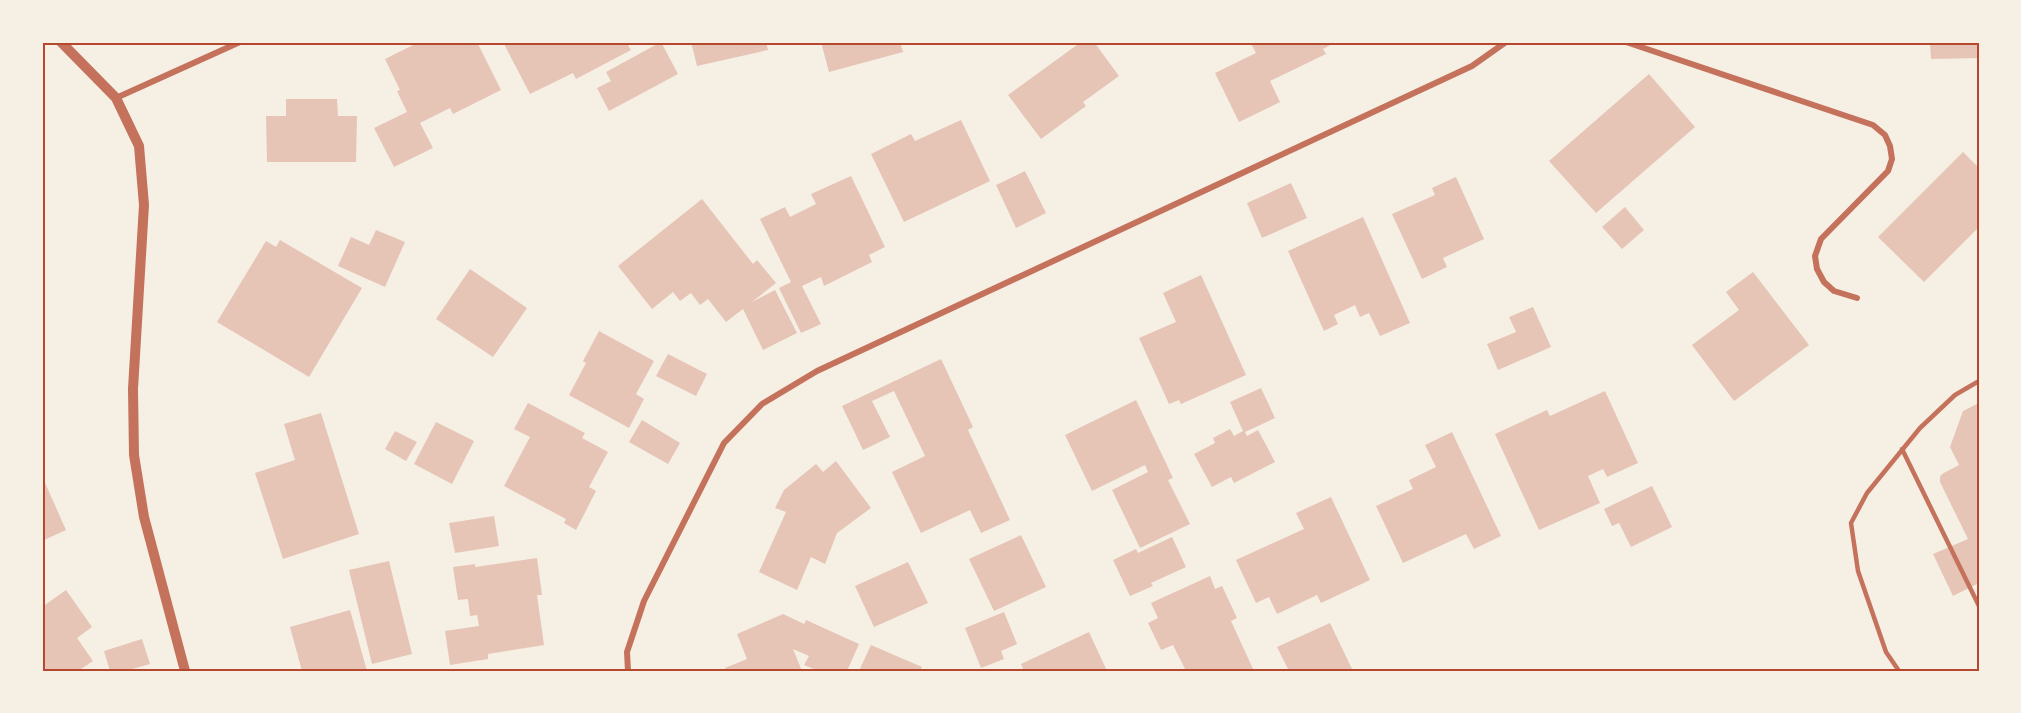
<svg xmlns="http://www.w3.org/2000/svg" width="2021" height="713" viewBox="0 0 2021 713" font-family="'PT Sans',sans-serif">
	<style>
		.building { fill: #e6c5b7 }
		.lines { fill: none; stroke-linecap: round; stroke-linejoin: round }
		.service { stroke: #c5725c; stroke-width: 4.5 }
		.minor { stroke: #c5725c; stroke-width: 6 }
		.tertiary { stroke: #c5725c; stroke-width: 10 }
		.neatline { fill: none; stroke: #b5482f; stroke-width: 2 }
	</style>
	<rect width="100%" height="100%" fill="#f6efe4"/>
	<!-- building -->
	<path class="building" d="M 419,42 L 477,42 L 501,90 L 453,114 L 450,108 L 420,123 L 433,148 L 394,167 L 374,128 L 407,112 L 397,91 L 400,90 L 385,59 Z
		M 503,42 L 633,42 L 628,45 L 631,50 L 576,79 L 573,73 L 530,94 Z
		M 661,42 L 678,74 L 609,111 L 597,88 L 611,81 L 606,72 Z
		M 691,42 L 766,42 L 768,50 L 697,66 Z
		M 821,42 L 900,42 L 903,52 L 829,72 Z
		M 1081,42 L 1094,42 L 1119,76 L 1083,102 L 1086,106 L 1041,139 L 1008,95 Z
		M 1250,42 L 1336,42 L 1323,49 L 1326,54 L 1270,81 L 1280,102 L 1239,122 L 1215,73 L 1256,53 Z
		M 1930,42 L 1979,42 L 1979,58 L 1931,59 Z
		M 1649,74 L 1695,127 L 1596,213 L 1549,161 Z
		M 286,99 L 337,99 L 338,116 L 357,116 L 356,162 L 267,162 L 266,116 L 286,116 Z
		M 961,120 L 990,181 L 904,222 L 871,154 L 911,134 L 915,141 Z
		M 1963,152 L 1979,168 L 1979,227 L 1924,282 L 1878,237 Z
		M 1025,171 L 1046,213 L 1016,228 L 996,185 Z
		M 851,176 L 885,247 L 869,255 L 872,262 L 824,286 L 821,277 L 802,286 L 821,324 L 801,333 L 779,288 L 791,282 L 760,219 L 785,207 L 790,217 L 816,204 L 811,194 Z
		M 1456,177 L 1484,239 L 1443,258 L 1447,267 L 1422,279 L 1392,214 L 1435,195 L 1432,188 Z
		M 1291,183 L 1307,218 L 1262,238 L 1247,203 Z
		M 702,199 L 753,264 L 757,260 L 776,283 L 752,302 L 775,290 L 797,333 L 763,350 L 743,309 L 726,322 L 708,299 L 700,305 L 691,293 L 680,301 L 673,292 L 652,309 L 618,266 Z
		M 1625,207 L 1644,230 L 1622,249 L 1602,227 Z
		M 1363,217 L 1410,323 L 1380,336 L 1369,313 L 1360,317 L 1355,305 L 1334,315 L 1338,324 L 1324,331 L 1288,251 Z
		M 376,230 L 405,242 L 385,287 L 338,266 L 351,237 L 369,245 Z
		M 280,240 L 362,288 L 309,377 L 217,322 L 266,241 L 276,247 Z
		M 470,269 L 527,308 L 493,357 L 436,319 Z
		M 1753,272 L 1809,345 L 1734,401 L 1692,345 L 1739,310 L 1726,292 Z
		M 1201,275 L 1246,375 L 1181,404 L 1179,400 L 1169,404 L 1139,338 L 1176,322 L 1163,293 Z
		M 1533,307 L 1551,347 L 1498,370 L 1487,344 L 1516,332 L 1509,317 Z
		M 599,331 L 654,361 L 636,394 L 644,399 L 629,428 L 569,395 L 586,363 L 583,361 Z
		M 668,354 L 707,374 L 696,396 L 656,376 Z
		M 941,359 L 973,427 L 968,430 L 1010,520 L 981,533 L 970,510 L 921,533 L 892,472 L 925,456 L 894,391 L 872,401 L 890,437 L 863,450 L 842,406 Z
		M 1261,388 L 1275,418 L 1245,432 L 1247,436 L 1258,430 L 1275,462 L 1234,483 L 1231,477 L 1212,487 L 1194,454 L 1215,443 L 1213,438 L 1230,429 L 1234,436 L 1243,431 L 1230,402 Z
		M 1605,391 L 1638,463 L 1607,477 L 1603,469 L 1588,476 L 1600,503 L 1539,530 L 1495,434 L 1547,410 L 1550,416 Z
		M 1136,400 L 1173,478 L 1168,480 L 1190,524 L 1140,548 L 1112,490 L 1148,472 L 1145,465 L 1092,491 L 1065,435 Z
		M 528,403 L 585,433 L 582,438 L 608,452 L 589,487 L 596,491 L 576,530 L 564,523 L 566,519 L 504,486 L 530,437 L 514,429 Z
		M 1979,403 L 1979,583 L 1953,596 L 1933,554 L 1968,539 L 1940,482 L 1940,477 L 1942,474 L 1959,465 L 1950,447 L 1963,411 Z
		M 321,413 L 359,534 L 283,559 L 255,473 L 295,460 L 284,424 Z
		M 642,420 L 680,443 L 668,464 L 629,442 Z
		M 436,422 L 474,441 L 452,484 L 414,464 Z
		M 395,431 L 417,442 L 406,461 L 385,449 Z
		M 1452,432 L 1501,536 L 1474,549 L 1466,534 L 1403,563 L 1376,506 L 1413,489 L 1409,480 L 1436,467 L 1425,445 Z
		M 836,461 L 871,508 L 837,533 L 825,564 L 811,557 L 797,590 L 759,572 L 786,512 L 775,508 L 784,490 L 816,464 L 823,472 Z
		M 42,476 L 66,530 L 42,541 Z
		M 1652,486 L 1672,527 L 1631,547 L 1619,523 L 1612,526 L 1604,509 Z
		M 1331,497 L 1370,580 L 1321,603 L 1317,595 L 1277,614 L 1269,597 L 1256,603 L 1236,560 L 1304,529 L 1296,513 Z
		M 494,516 L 499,546 L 455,553 L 449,523 Z
		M 1021,535 L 1046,587 L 994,611 L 969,559 Z
		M 1172,537 L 1186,567 L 1151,583 L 1153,586 L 1130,596 L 1113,560 L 1136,549 L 1138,553 Z
		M 537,558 L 542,595 L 537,595 L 544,645 L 488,654 L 488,659 L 450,665 L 445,631 L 479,626 L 477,615 L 470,616 L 468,599 L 458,600 L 453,567 L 475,564 L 475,567 Z
		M 389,561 L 412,654 L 372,664 L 349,570 Z
		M 908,562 L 928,603 L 874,627 L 855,586 Z
		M 1210,576 L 1215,589 L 1222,586 L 1237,618 L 1231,621 L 1254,671 L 1186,671 L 1173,645 L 1161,650 L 1148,623 L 1158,618 L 1151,603 Z
		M 66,590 L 92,627 L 77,638 L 93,661 L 78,671 L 42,671 L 42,607 Z
		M 350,610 L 367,671 L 302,671 L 290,627 Z
		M 1004,612 L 1017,644 L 1001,651 L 1004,659 L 981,668 L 965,628 Z
		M 783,614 L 804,624 L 806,620 L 859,644 L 847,671 L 819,671 L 804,665 L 809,656 L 793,649 L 802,671 L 727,671 L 725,668 L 747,659 L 737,634 Z
		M 1330,623 L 1353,671 L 1289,671 L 1277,647 Z
		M 1089,632 L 1107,671 L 1024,671 L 1021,664 Z
		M 142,639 L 150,664 L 125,671 L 110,671 L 104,651 Z
		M 871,645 L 922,667 L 920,671 L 859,671 Z"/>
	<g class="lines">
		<!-- service -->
		<path class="service" d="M 1902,449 L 1979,606
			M 1899,671 L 1886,652 L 1858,571 L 1851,523 L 1867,493 L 1920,428 L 1955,395 L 1979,381"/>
		<!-- minor -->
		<path class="minor" d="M 1626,42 L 1873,125 L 1885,135 L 1890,146 L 1892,159 L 1888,171 L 1821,239 L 1815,256 L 1817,269 L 1824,282 L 1834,291 L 1857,298
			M 116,98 L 240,42
			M 628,671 L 627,652 L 644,601 L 724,443 L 762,404 L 817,371 L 1472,66 L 1506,42"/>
		<!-- tertiary -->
		<path class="tertiary" d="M 61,42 L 116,98 L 139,146 L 144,205 L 133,389 L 134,455 L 144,517 L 185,671"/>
	</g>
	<!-- border -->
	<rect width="2021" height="713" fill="none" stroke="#f6efe4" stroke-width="87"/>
	<rect x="44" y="44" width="1934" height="626" class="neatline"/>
</svg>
